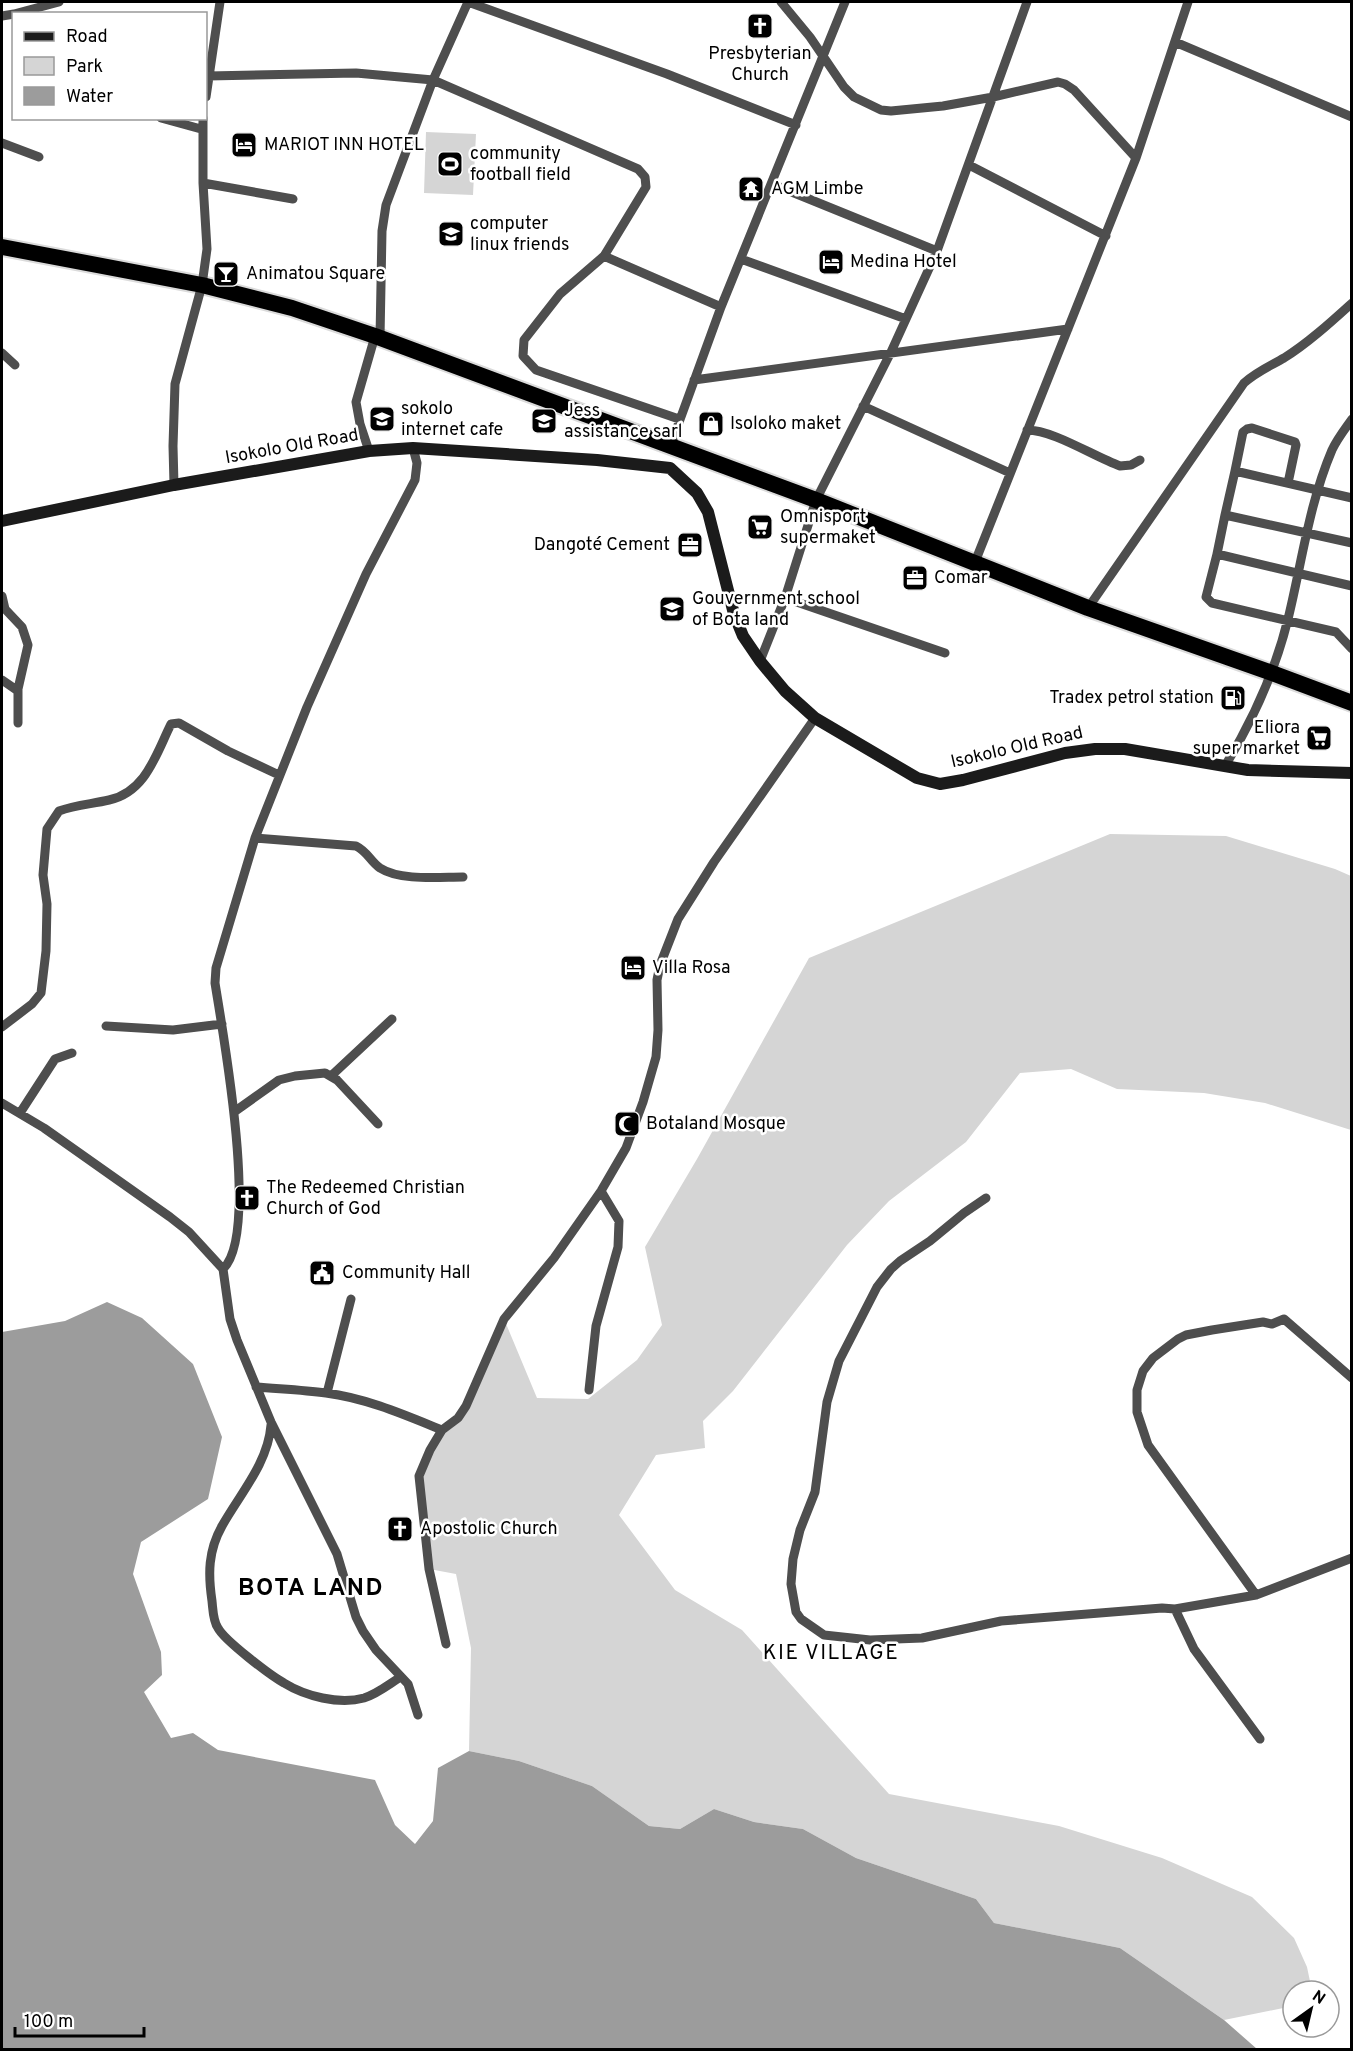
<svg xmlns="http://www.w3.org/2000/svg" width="1353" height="2051" viewBox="0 0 1353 2051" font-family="Overpass,sans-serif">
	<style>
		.green { fill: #d5d5d5 }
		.water { fill: #9c9c9c }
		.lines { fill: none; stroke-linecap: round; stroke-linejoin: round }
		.highway-casing { stroke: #dbdbdb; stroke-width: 20 }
		.street { stroke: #4e4e4e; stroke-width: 9 }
		.secondary { stroke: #1b1b1b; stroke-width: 12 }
		.highway { stroke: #000; stroke-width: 16 }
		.labels { text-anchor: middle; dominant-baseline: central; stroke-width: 5; stroke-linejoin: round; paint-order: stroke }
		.poi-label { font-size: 18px; fill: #000; stroke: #fff; text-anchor: start }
		.street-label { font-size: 18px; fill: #000; stroke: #fff }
		.quarter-label { font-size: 21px; letter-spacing: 1.5px; fill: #000; stroke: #fff }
		.district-label { font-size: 24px; font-weight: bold; letter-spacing: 1.5px; fill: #000; stroke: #fff }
	</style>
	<rect width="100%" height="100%" fill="#fff"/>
	<!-- green -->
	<path class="green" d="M 426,132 L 476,134 L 473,195 L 424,193 Z
		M 1110,834 L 1226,836 L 1335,869 L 1351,876 L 1351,1130 L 1265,1103 L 1204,1093 L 1117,1089 L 1071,1069 L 1020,1073 L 966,1142 L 889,1201 L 847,1245 L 733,1391 L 703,1421 L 705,1448 L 656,1455 L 619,1515 L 675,1590 L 742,1630 L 889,1794 L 1059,1826 L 1162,1858 L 1252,1897 L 1294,1938 L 1307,1967 L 1312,1991 L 1293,1991 L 1293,2006 L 1224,2020 L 1120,1948 L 994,1923 L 976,1899 L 856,1858 L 803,1829 L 754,1822 L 714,1809 L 680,1829 L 649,1826 L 592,1786 L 519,1761 L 469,1751 L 471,1648 L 456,1574 L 429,1569 L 419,1476 L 451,1420 L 460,1414 L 504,1319 L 537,1398 L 588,1399 L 637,1360 L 662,1325 L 645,1247 L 697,1159 L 809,958 Z"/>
	<!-- water -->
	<path class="water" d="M 107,1302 L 142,1318 L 193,1364 L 222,1437 L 208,1499 L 141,1542 L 133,1574 L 161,1652 L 162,1675 L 144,1692 L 171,1738 L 193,1733 L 218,1750 L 375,1780 L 395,1825 L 415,1844 L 433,1821 L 438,1768 L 469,1751 L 519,1761 L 592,1786 L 649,1826 L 680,1829 L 714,1809 L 754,1822 L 803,1829 L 856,1858 L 976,1899 L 994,1923 L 1120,1948 L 1224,2020 L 1257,2049 L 2,2049 L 2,1332 L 65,1321 Z"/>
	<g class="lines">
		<!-- highway casing -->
		<g class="highway-casing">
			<path id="highway" d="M 2,247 L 202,285 L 292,308 L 375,336 L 816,500 L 1088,608 L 1272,673 L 1352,703"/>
		</g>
		<!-- street -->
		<path class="street" d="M 468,2 L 667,74 L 796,125
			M 781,2 L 810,37 L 844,87 L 854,97 L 881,110 L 891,111 L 943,106 L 993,97 L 1058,82 L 1065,84 L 1074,90 L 1136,158
			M 14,14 L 59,2
			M 2,16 L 14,14
			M 1175,42 L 1352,117
			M 208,76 L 356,73 L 433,80 L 638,169 L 645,177 L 646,187 L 604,256
			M 206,97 L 220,2
			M 161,118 L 201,129
			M 2,143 L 39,157
			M 969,165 L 1106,236
			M 203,183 L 293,199
			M 772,184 L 937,251
			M 741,259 L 906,319
			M 380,338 L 382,231 L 386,205 L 433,80 L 468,2
			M 2,353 L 15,365
			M 694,380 L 1068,329
			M 863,406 L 1010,473
			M 679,419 L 536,370 L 523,356 L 524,340 L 560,294 L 604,256 L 721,307
			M 1027,430 C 1053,430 1093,456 1120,466 L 1131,465 L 1140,460
			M 670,447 L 721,307 L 845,2
			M 369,451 L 360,424 L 356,402 L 375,336
			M 1235,471 L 1243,432 L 1247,429 L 1252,428 L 1295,442 L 1296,445 L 1288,483
			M 174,485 L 173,446 L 175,384 L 202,285 L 207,249 L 203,183 L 203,118
			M 1352,498 L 1235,471 L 1225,515 L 1352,543
			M 1217,554 L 1225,515
			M 975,562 L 1136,158 L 1188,2
			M 1352,586 L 1217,554 L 1206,597 L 1212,603 L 1336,632 L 1352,649
			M 2,596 L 5,609 L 22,627 L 28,645 L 18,689 L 18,723
			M 785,598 L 945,653
			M 1088,608 L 1244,383 C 1256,372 1270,366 1284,358 C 1308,343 1331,322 1352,303
			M 760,661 L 785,598 L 816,500 L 891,352 L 937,251 L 1027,2
			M 2,680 L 18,691
			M 1225,766 C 1253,720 1275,672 1288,619 C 1302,562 1309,504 1332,450 C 1337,439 1345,429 1352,419
			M 255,838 L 356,846 C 368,852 370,861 380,868 C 400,881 439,877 463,877
			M 106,1026 L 173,1030 L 222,1024
			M 2,1027 L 32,1004 L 41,993 L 46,951 L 47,904 L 43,875 L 47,829 L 59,811 C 75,805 92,804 109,800 C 146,792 156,754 171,724 L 179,723 L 228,751 L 279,775
			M 331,1076 L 392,1019
			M 2,1103 L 44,1128 L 170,1217 L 189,1232 L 223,1269 L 230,1319 L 237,1340 L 271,1422 L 337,1554 L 356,1617 L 363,1631 L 376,1650 L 408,1684 L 418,1715
			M 234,1112 L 279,1080 L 295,1076 L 325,1073 L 337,1080 L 378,1124
			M 20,1113 L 55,1059 L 72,1053
			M 986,1198 L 964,1213 L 930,1241 L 900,1261 L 891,1269 L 877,1287 L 839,1361 L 827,1402 L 815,1492 L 800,1530 L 793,1559 L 791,1584 L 796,1612 L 801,1619 L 824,1635 L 870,1640 L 922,1638 L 1001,1621 L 1162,1608 L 1175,1609 L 1256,1595 L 1352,1558
			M 223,1269 C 260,1235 223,1034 215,983 L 216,968 L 255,838 L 307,707 L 366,574 L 415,480 L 417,463 L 413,448
			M 256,1387 C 279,1389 303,1390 326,1393 C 366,1398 405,1415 442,1430 L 458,1418 L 466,1406 L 504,1319 L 554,1258 L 601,1191 L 626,1148 L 643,1102 L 656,1057 L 658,1030 L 657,980 L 660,965 L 678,919 L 714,862 L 815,718
			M 589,1390 L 596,1326 L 618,1247 L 619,1221 L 601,1191
			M 327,1393 L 351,1299
			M 271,1425 C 268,1463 240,1494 222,1526 C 208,1551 208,1574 212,1601 C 213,1610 213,1621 218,1628 C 224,1640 271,1676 284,1683 C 305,1696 339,1705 364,1698 C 377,1694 388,1685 399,1678
			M 442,1430 L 430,1450 L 419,1476 L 429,1569 L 446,1644
			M 1256,1595 L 1148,1445 L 1137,1412 L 1137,1390 L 1143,1371 L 1153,1358 L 1178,1339 L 1186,1335 L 1212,1330 L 1263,1322 L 1272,1324 L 1284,1319 L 1352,1378
			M 1175,1609 L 1194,1649 L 1260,1739"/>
		<!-- secondary -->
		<path class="secondary" d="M 2,521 L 174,485 L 369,451 L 413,448 L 597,460 L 670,468 L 697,493 L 708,512 L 734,614 L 743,636 L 760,661 L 785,691 L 815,718 L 917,778 L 940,784 L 963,780 L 1065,753 L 1095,749 L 1125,749 L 1248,770 L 1352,773"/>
		<!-- highway -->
		<use href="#highway" class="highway"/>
	</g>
	<!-- icons -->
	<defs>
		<g id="church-square" transform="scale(1.35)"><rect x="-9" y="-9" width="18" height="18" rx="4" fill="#000" stroke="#fff"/><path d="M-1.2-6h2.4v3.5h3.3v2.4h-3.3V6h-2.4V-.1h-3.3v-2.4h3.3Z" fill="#fff"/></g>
		<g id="hotel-square" transform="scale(1.35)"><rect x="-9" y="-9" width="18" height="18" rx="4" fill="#000" stroke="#fff"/><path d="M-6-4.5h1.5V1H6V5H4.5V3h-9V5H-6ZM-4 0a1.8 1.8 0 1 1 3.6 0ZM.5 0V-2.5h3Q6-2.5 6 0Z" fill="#fff"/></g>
		<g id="stadium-square" transform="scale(1.35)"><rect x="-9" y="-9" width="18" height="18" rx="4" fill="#000" stroke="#fff"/><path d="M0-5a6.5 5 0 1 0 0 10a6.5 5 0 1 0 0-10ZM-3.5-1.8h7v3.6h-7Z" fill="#fff"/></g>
		<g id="temple-square" transform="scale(1.35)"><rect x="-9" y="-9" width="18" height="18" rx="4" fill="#000" stroke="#fff"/><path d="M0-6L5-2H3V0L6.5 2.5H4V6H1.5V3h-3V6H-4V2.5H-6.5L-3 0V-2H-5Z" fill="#fff"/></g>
		<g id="school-square" transform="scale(1.35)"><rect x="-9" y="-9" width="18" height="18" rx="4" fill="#000" stroke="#fff"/><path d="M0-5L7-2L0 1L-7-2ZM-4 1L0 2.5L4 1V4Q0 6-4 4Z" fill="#fff"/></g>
		<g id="bar-square" transform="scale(1.35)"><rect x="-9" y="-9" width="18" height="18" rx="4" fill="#000" stroke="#fff"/><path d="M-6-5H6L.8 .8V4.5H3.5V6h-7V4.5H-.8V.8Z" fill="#fff"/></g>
		<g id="university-square" transform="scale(1.35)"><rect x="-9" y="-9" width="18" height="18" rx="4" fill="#000" stroke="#fff"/><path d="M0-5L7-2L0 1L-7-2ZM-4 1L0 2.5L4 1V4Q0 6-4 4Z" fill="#fff"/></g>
		<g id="shop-square" transform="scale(1.35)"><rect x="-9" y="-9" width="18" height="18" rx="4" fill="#000" stroke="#fff"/><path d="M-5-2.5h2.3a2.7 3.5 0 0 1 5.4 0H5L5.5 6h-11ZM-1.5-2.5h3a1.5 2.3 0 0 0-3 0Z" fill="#fff"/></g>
		<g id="supermarket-square" transform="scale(1.35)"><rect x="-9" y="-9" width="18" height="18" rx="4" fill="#000" stroke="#fff"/><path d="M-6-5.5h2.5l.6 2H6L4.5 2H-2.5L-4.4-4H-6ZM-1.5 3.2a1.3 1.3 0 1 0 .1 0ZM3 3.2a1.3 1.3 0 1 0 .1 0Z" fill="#fff"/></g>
		<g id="office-square" transform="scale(1.35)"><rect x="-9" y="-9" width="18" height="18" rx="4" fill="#000" stroke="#fff"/><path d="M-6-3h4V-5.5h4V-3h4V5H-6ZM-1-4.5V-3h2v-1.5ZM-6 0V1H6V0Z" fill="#fff"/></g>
		<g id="fuel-square" transform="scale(1.35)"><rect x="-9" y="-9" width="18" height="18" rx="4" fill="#000" stroke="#fff"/><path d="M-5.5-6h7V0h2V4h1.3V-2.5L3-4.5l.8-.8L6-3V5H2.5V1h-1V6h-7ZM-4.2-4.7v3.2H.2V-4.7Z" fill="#fff"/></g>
		<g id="mosque-square" transform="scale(1.35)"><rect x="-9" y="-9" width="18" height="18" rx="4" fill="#000" stroke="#fff"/><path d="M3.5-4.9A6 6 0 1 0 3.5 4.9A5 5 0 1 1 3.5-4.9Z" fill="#fff"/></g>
		<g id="civic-square" transform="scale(1.35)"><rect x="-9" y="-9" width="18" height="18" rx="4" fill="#000" stroke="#fff"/><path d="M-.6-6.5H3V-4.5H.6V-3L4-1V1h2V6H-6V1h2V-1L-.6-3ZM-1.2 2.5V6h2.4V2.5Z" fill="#fff"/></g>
	</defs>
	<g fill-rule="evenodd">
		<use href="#church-square" x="760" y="26"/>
		<use href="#hotel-square" x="244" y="145"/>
		<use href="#stadium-square" x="450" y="164"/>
		<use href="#temple-square" x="751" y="189"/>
		<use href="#school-square" x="451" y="234"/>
		<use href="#hotel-square" x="831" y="262"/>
		<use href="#bar-square" x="226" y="274"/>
		<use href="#school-square" x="382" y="419"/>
		<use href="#university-square" x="544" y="421"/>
		<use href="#shop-square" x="711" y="424"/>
		<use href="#supermarket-square" x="760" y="527"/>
		<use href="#office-square" x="690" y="545"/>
		<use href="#office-square" x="915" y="578"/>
		<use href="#school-square" x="672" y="609"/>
		<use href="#fuel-square" x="1233" y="698"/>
		<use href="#supermarket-square" x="1319" y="738"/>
		<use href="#hotel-square" x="633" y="968"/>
		<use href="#mosque-square" x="627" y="1124"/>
		<use href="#church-square" x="247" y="1198"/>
		<use href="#civic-square" x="322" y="1273"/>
		<use href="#church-square" x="400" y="1529"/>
	</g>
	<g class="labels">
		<!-- poi labels -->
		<g class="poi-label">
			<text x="760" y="54" text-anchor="middle">Presbyterian<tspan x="760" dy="21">Church</tspan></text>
			<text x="264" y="145">MARIOT INN HOTEL</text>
			<text x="470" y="154">community<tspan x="470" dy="21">football field</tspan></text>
			<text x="771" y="189">AGM Limbe</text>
			<text x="470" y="224">computer<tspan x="470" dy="21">linux friends</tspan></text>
			<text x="850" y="262">Medina Hotel</text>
			<text x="246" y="274">Animatou Square</text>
			<text x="401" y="409">sokolo<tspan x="401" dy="21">internet cafe</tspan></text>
			<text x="564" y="411">Jess<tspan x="564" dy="21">assistance sarl</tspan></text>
			<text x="730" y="424">Isoloko maket</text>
			<text x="780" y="517">Omnisport<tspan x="780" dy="21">supermaket</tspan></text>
			<text x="670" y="545" text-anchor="end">Dangoté Cement</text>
			<text x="934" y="578">Comar</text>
			<text x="692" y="599">Gouvernment school<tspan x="692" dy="21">of Bota land</tspan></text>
			<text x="1214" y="698" text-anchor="end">Tradex petrol station</text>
			<text x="1300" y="728" text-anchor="end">Eliora<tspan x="1300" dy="21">super market</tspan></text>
			<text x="652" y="968">Villa Rosa</text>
			<text x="646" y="1124">Botaland Mosque</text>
			<text x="266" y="1188">The Redeemed Christian<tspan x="266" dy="21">Church of God</tspan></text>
			<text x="342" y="1273">Community Hall</text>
			<text x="420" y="1529">Apostolic Church</text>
		</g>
		<!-- street labels -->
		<g class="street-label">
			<text transform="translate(292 447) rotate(-10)">Isokolo Old Road</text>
			<text transform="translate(1017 748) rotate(-13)">Isokolo Old Road</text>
		</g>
		<!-- quarter labels -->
		<g class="quarter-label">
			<text x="831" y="1653">KIE VILLAGE</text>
		</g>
		<!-- district labels -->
		<g class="district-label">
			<text x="311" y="1589">BOTA LAND</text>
		</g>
	</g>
	<!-- border -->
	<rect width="1353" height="2051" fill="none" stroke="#000000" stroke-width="6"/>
	<!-- legend -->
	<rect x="12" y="12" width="195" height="108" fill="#ffffff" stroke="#999999" stroke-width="1.5"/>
	<rect x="24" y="32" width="30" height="9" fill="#1b1b1b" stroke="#999999" stroke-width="1.5"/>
	<text x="66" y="42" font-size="18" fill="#000000">Road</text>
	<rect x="24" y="57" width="30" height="18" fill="#d5d5d5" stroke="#999999" stroke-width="1.5"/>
	<text x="66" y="72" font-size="18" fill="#000000">Park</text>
	<rect x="24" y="87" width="30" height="18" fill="#9c9c9c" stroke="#999999" stroke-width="1.5"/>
	<text x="66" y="102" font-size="18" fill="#000000">Water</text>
	<!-- north arrow -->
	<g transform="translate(1311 2009) rotate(34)"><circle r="28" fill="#ffffff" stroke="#999999" stroke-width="1.5"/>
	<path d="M0-4.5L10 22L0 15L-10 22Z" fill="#000000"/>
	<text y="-9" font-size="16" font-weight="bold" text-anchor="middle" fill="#000000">N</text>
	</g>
	<!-- scale -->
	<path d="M15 2027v9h129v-9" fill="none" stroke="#000000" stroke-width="3"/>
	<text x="24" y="2027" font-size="18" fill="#000000" stroke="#ffffff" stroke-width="4.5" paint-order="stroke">100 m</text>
</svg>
